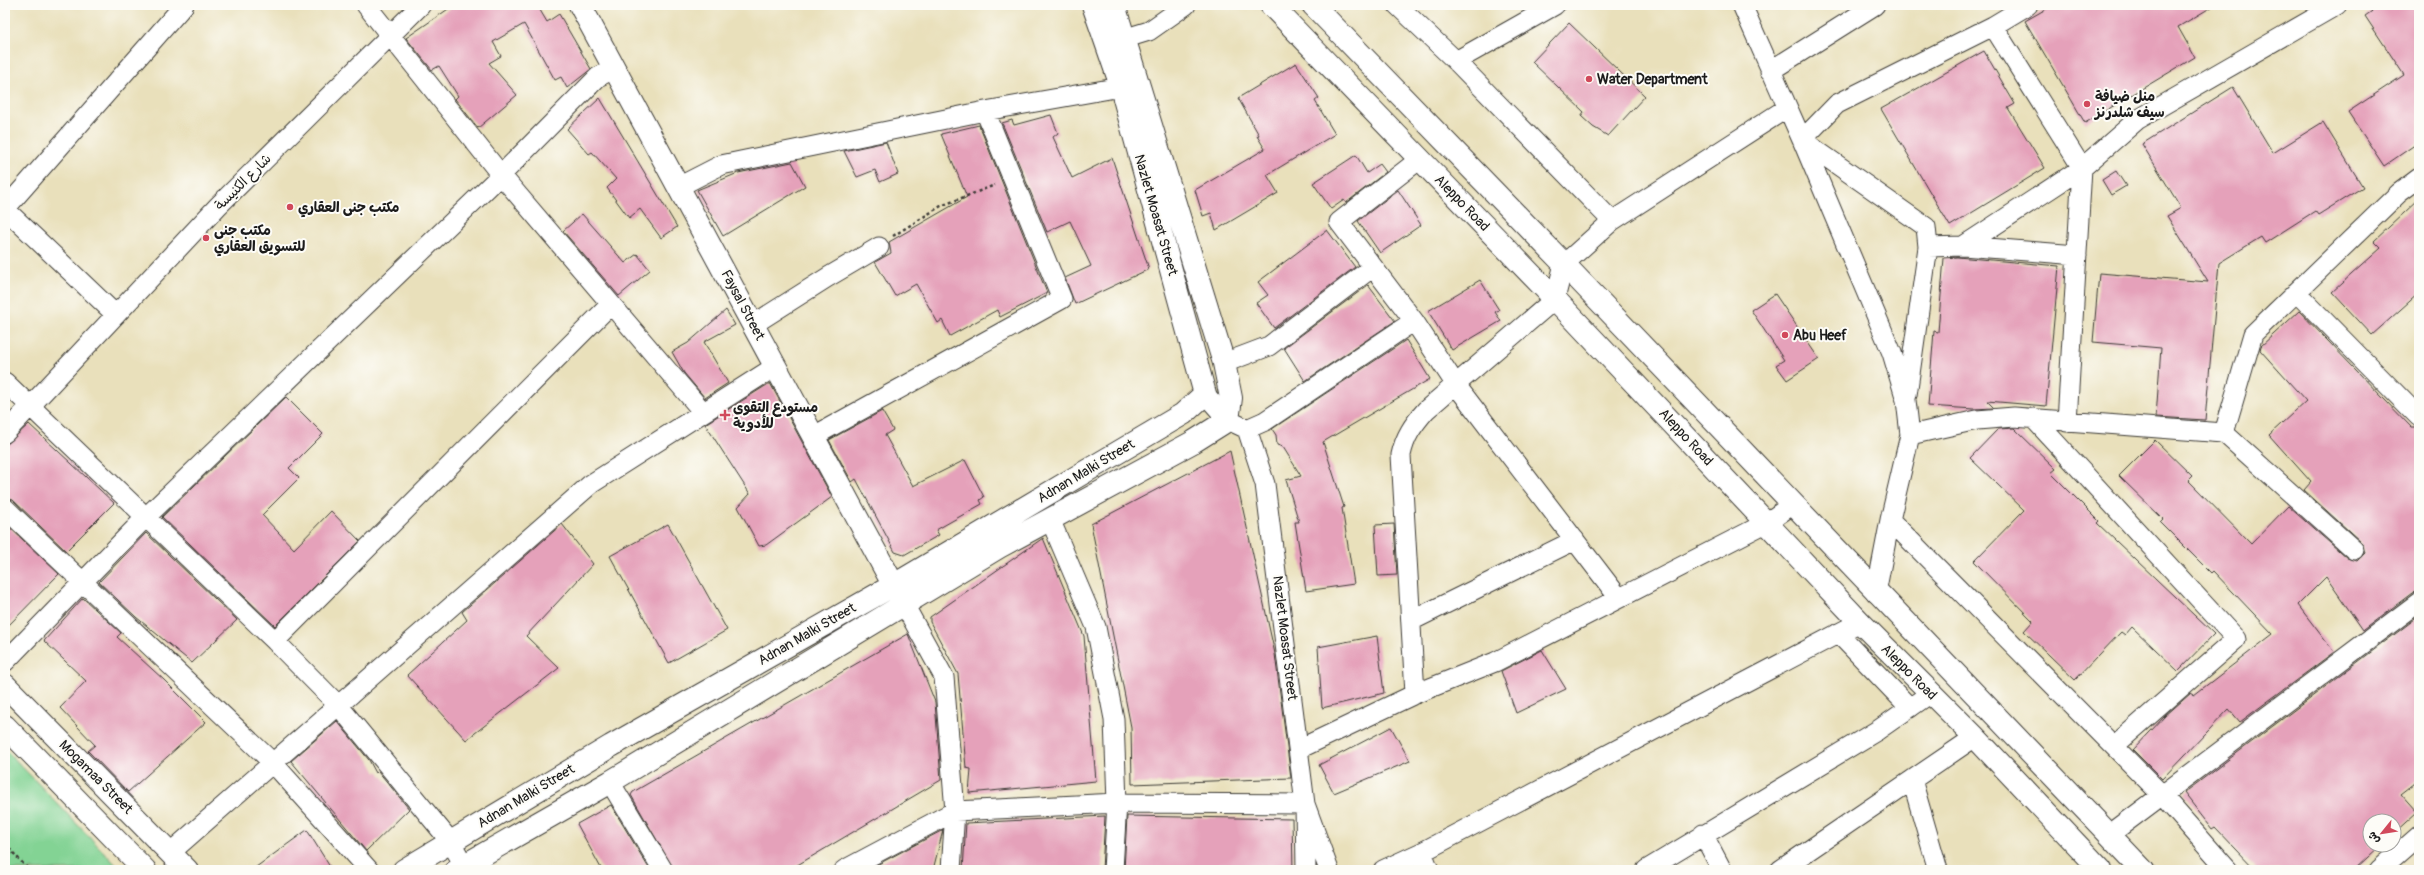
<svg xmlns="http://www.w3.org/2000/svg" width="2424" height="875" viewBox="0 0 2424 875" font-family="Pangolin,'Playpen Sans Arabic',sans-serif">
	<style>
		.green { fill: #83d394; stroke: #507858 }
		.building { fill: #e5a1ba }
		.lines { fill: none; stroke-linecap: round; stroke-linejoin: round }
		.minor-casing { stroke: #3b3934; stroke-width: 21 }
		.major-casing { stroke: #3b3934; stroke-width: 24 }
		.path { stroke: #3b3934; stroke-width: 2.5; stroke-dasharray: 3 3; stroke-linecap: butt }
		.minor { stroke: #fff; stroke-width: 19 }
		.major { stroke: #fff; stroke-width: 22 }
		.poi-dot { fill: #d1495b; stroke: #fdfcf7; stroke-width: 1.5 }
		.labels { text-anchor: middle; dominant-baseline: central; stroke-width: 4; stroke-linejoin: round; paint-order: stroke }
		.poi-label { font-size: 14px; font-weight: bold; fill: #1c1c1c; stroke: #fdfcf7; text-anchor: start }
		.street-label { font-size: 14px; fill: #1c1c1c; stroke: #fdfcf7 }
	</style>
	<rect width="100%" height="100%" fill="#fdfcf7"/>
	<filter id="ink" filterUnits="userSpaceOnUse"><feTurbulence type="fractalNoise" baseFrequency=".025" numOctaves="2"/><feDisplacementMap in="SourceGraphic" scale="8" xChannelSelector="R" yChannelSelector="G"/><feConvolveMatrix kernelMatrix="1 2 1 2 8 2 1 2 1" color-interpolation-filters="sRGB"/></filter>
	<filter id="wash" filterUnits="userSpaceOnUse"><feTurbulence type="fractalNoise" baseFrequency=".012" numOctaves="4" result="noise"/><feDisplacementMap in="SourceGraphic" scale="16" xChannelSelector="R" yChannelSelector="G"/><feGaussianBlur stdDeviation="0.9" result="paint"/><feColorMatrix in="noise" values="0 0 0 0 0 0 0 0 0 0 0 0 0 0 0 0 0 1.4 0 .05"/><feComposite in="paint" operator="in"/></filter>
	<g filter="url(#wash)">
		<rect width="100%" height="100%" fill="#e9e0bb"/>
		<!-- green -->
		<path class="green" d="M 5,749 L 121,870 L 5,870 Z"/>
		<g id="blocks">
			<!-- building -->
			<path class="building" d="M 454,5 L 537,5 L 547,22 L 559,14 L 591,69 L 567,88 L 561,77 L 555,80 L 524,24 L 493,42 L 501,56 L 489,63 L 517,95 L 478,128 L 455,99 L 458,96 L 439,66 L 432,70 L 406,38 Z
				M 2053,5 L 2215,5 L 2178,27 L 2195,57 L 2085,123 L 2025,21 Z
				M 2381,5 L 2419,5 L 2419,142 L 2384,166 L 2348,112 L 2404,75 L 2365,16 Z
				M 1569,23 L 1645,96 L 1608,136 L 1593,127 L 1581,116 L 1584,112 L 1532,62 Z
				M 1984,51 L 2015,104 L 2008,108 L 2045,168 L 1950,226 L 1881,109 Z
				M 1296,63 L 1319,98 L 1315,101 L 1335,134 L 1267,175 L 1278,193 L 1216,230 L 1211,213 L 1203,216 L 1195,190 L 1265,149 L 1257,136 L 1259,135 L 1238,98 Z
				M 2233,87 L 2273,153 L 2323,122 L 2363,187 L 2318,215 L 2315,211 L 2265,243 L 2261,237 L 2219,263 L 2205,420 L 2156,417 L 2161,348 L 2093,342 L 2099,273 L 2208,282 L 2167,216 L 2181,208 L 2142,144 Z
				M 600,98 L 677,227 L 661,238 L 640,209 L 629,218 L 607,188 L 616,179 L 592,152 L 589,154 L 567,129 Z
				M 1051,115 L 1058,133 L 1053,137 L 1072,178 L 1112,158 L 1149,269 L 1075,304 L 1065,278 L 1091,266 L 1070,221 L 1047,232 L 1002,123 L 1012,120 L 1014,125 Z
				M 979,125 L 1047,293 L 1000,317 L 997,310 L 950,336 L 942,320 L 938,323 L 916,284 L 895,296 L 875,262 L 891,253 L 889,242 L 967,197 L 941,134 Z
				M 886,142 L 898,174 L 880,182 L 875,170 L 857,177 L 844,151 Z
				M 1356,155 L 1367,173 L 1380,164 L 1386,172 L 1346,203 L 1344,200 L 1331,209 L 1313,183 Z
				M 792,162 L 805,186 L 723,236 L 697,190 L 738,173 Z
				M 2116,171 L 2126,186 L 2111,195 L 2102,180 Z
				M 1398,190 L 1421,225 L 1380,253 L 1358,221 Z
				M 2419,199 L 2419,293 L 2372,335 L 2332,292 L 2381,248 L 2374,241 Z
				M 582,214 L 625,263 L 637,254 L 650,270 L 619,296 L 563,231 Z
				M 1327,230 L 1355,267 L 1274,328 L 1256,303 L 1268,295 L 1258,282 Z
				M 1957,257 L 2059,266 L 2046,406 L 1987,401 L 1994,408 L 1974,409 L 1928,406 L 1934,331 L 1938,332 L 1944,258 Z
				M 1480,280 L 1499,310 L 1495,312 L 1501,321 L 1452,350 L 1428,311 Z
				M 1368,285 L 1395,321 L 1305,381 L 1284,348 Z
				M 1775,294 L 1819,359 L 1787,380 L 1776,365 L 1784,360 L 1751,310 Z
				M 726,310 L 735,325 L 704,342 L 728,383 L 705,398 L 684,373 L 672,352 L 688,343 Z
				M 2299,311 L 2412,428 L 2419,428 L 2419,591 L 2412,593 L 2363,630 L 2326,577 L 2298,605 L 2334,652 L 2240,722 L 2229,709 L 2162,779 L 2133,750 L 2165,716 L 2191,693 L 2194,695 L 2273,634 L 2213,571 L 2211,573 L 2160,522 L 2163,519 L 2119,476 L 2155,440 L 2192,476 L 2188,480 L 2251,544 L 2288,506 L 2347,558 L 2357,561 L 2365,553 L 2361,542 L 2304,490 L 2311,482 L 2269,435 L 2306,401 L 2260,350 L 2261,346 Z
				M 1406,340 L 1430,379 L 1323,442 L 1344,507 L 1342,508 L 1354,584 L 1306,591 L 1295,522 L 1299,522 L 1286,480 L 1301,476 L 1283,447 L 1277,445 L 1276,435 L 1272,429 Z
				M 770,383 L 832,497 L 766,545 L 759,546 L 738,507 L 750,494 L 705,424 Z
				M 286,397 L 323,434 L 289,468 L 299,478 L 262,515 L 294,549 L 331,511 L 360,541 L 275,626 L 162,517 Z
				M 882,411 L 893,430 L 885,435 L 913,486 L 965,460 L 984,497 L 980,500 L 982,504 L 936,530 L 939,535 L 904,555 L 895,552 L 856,479 L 852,482 L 829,440 Z
				M 29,424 L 114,503 L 66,551 L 13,500 L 5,497 L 5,446 Z
				M 2014,428 L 2056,469 L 2051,473 L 2099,521 L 2097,523 L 2214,634 L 2178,671 L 2132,627 L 2125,635 L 2121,632 L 2075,680 L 2024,631 L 2033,621 L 1974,561 L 2024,510 L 1970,458 L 1998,429 Z
				M 1230,451 L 1275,654 L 1291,778 L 1132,784 L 1131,727 L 1091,524 Z
				M 5,523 L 59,574 L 5,629 Z
				M 562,524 L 593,564 L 526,636 L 559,668 L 466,740 L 407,675 L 467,620 L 462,612 Z
				M 668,524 L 727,630 L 669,663 L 610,556 Z
				M 1394,524 L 1397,575 L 1378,576 L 1375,525 Z
				M 146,533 L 237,620 L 192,663 L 136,617 L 99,582 Z
				M 1043,538 L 1084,636 L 1096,781 L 969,793 L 971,769 L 966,768 L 958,674 L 930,622 L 930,617 Z
				M 83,598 L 121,633 L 117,637 L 164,680 L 206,722 L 128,792 L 88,751 L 95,745 L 60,708 L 86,681 L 44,641 Z
				M 2419,616 L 2419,780 L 2401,794 L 2417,812 L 2394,833 L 2394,821 L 2370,821 L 2370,845 L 2381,845 L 2354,870 L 2256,870 L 2215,827 L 2212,829 L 2184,793 Z
				M 908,634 L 935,702 L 941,780 L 789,870 L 674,870 L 631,795 L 633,792 Z
				M 1377,636 L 1384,693 L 1322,708 L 1318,647 Z
				M 1542,650 L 1566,689 L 1516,713 L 1501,671 Z
				M 337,721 L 369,760 L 376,773 L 378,771 L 409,809 L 366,851 L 291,761 Z
				M 1391,727 L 1410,761 L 1334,793 L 1319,765 Z
				M 611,805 L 650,870 L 602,870 L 577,824 Z
				M 1105,816 L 1102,870 L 963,870 L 966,823 Z
				M 1127,816 L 1292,819 L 1293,870 L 1124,870 Z
				M 307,830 L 332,870 L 252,870 Z
				M 943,830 L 933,870 L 867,870 Z"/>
		</g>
	</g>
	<g filter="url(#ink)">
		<use href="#blocks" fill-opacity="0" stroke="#3b3934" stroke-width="1"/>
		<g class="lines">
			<!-- minor casing -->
			<g class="minor-casing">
				<path id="minor" d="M 366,5 L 501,175 L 703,412
					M 1397,5 L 1456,61 L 1612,221
					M 1742,5 L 1802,140 L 1892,353 L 1906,400 L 1910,435 L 1890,520 L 1876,593
					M 1123,39 L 1149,31 L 1186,5
					M 1456,61 L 1555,5
					M 1770,71 L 1875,5
					M 1420,159 L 1339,222 L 1414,321 L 1456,385 L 1619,598
					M 680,186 L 721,165 L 985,111 L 1121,87
					M 5,209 L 184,5
					M 5,209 L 116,315
					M 1963,246 L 2082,168 L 1993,26
					M 1928,247 L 1963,246 L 2077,255
					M 2296,292 L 2419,417
					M 754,324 L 828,277 L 879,247
					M 1224,363 L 1269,346 L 1373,267
					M 5,382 L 275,641 L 338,705 L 450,841 L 464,865
					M 1205,394 L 1228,420 L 1247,429 L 1265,484 L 1305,804 L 1306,870
					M 1907,395 L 1928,247 L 1926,227 L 1802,140 L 1837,104 L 1993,26 L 2028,5
					M 2033,418 L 2236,639 L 2114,746
					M 2067,422 L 2082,168 L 2137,120 L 2337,5
					M 1247,429 L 1265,421 L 1414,321
					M 5,433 L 218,206 L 421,5
					M 2224,433 L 2354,550
					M 1910,435 L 1977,420 L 2014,417 L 2224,433 L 2253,334 L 2399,193 L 2419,178
					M 814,436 L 1062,299 L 985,111
					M 5,508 L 273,763 L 369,870
					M 1050,519 L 1096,627 L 1114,719 L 1117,803 L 1113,870
					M 1890,520 L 2161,794 L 2228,870
					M 905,606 L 944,677 L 955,811 L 951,870
					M 1411,621 L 1575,540
					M 1838,633 L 1910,708
					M 275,641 L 611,304
					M 5,662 L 145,518 L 501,175 L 598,77 L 615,68
					M 1415,694 L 1401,455 C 1405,436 1413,425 1426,410 L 1555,299 L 1564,264 L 1612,221 L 1787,108
					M 1299,749 L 1415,694 L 1495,662 L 1766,523 L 1792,505
					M 1912,780 L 1938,870
					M 610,782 L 663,870
					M 1703,834 L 1722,870
					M 2109,835 L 2419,602
					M 171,852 L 591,484 L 776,366
					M 1422,852 L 1429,870
					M 844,870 L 955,811 L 1117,803 L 1305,804 L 1329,870
					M 1383,870 L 1422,852 L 1860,622
					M 1646,870 L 1878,730 L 1931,693
					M 1780,870 L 1975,737
					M 2379,870 L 2419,835"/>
			</g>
			<!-- major casing -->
			<g class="major-casing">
				<path id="major" d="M 580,5 L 900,597
					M 1271,5 L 1555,299 L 1860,622 L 1975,737 L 2101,870
					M 1313,5 L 1564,264 L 2143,870
					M 5,685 L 187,870
					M 5,726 L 145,870
					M 404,870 L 611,746 L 894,585 L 1083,473 L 1183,414 L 1205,394 L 1119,80 L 1093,5
					M 456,870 L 610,782 L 999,547 L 1193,442 L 1228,420 L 1231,398 L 1224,363 L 1114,5"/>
			</g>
			<!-- path -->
			<path class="path" d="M 893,236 L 941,206 L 995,185
				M 5,844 L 29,870"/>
			<!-- minor -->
			<use href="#minor" class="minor"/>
			<!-- major -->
			<use href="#major" class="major"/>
		</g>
	</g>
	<!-- markers -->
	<g class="poi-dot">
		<circle cx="1589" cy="79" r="4"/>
		<circle cx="2087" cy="104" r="4"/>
		<circle cx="290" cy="207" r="4"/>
		<circle cx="206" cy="238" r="4"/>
		<circle cx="1785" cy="335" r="4"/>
		<path d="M723 409h4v4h4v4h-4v4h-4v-4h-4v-4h4z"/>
	</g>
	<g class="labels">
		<!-- poi labels -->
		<g class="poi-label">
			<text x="1597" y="79">Water Department</text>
			<text x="2095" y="96">منل ضيافة<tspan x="2095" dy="16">سيف شلدرنز</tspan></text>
			<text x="298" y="207">مكتب جنى العقاري</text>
			<text x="214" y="230">مكتب جنى<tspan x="214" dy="16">للتسويق العقاري</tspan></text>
			<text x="1793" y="335">Abu Heef</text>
			<text x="733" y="407">مستودع التقوى<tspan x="733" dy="16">للأدوية</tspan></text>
		</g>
		<!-- street labels -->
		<g class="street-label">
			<text transform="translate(243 182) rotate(-45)">شارع الكنيسة</text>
			<text transform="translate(1462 203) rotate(46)">Aleppo Road</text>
			<text transform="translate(1156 215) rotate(74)">Nazlet Moasat Street</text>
			<text transform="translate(743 305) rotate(62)">Faysal Street</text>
			<text transform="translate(1686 437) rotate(47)">Aleppo Road</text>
			<text transform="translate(1086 471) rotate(-31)">Adnan Malki Street</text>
			<text transform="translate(807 634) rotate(-30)">Adnan Malki Street</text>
			<text transform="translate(1285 638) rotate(83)">Nazlet Moasat Street</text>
			<text transform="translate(1909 672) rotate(45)">Aleppo Road</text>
			<text transform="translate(96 777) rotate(45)">Mogamaa Street</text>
			<text transform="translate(526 796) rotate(-31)">Adnan Malki Street</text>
		</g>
	</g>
	<!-- margin -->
	<rect width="2424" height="875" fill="none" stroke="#fdfcf7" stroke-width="20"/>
	<!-- north arrow -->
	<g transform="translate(2382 833) rotate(240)"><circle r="19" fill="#fdfcf7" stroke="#a3a29f"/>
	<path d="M0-3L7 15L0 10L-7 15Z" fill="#d1495b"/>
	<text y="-6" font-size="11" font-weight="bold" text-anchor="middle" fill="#1c1c1c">ش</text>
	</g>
</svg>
